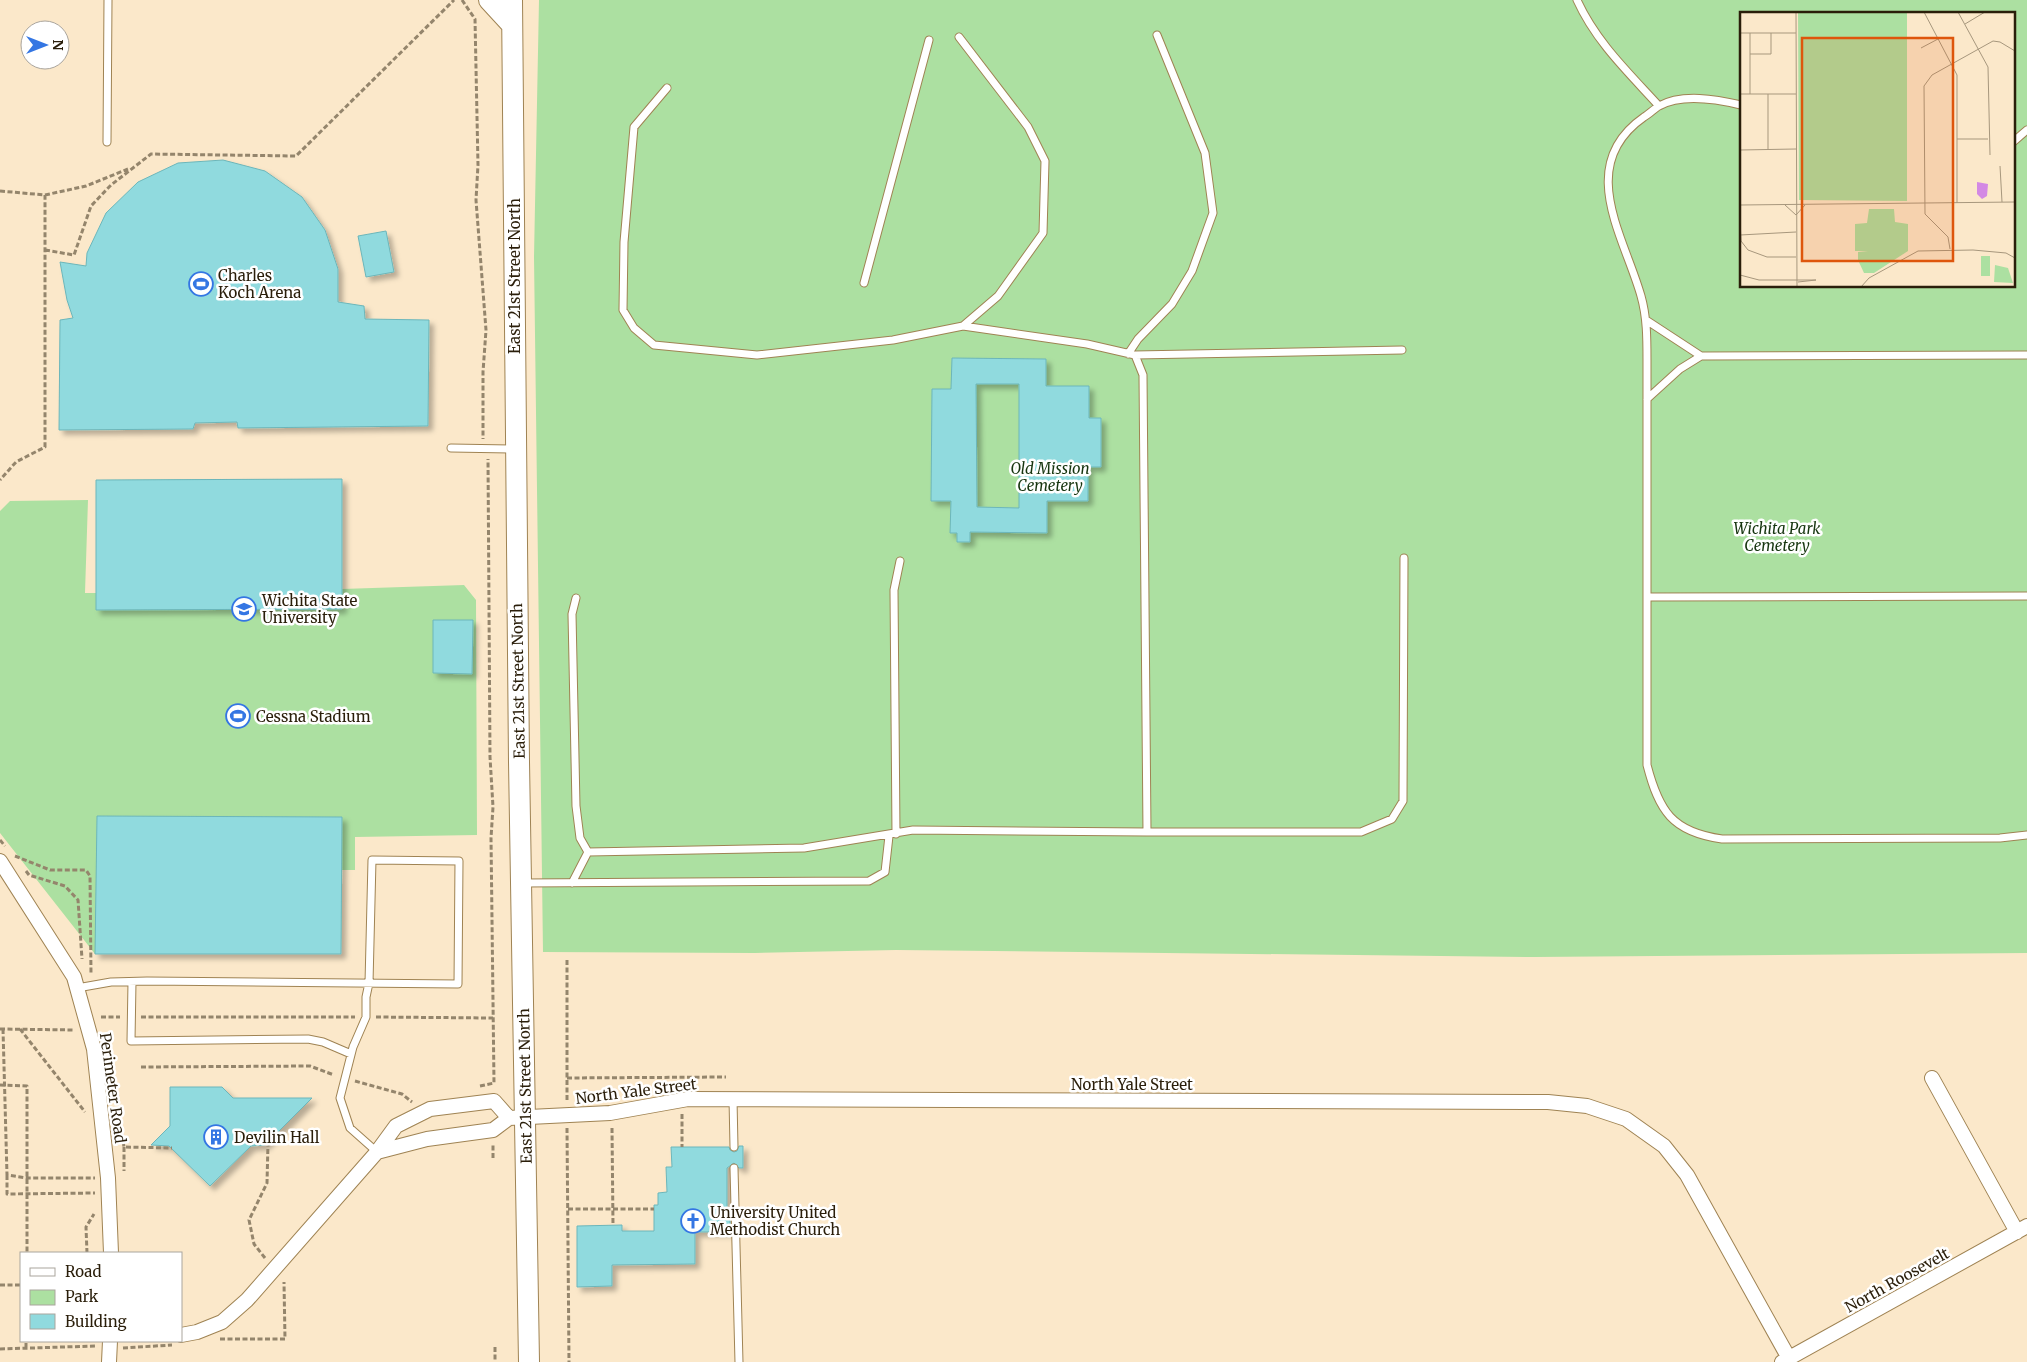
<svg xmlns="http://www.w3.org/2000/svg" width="2027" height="1362" viewBox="0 0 2027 1362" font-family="Merriweather,serif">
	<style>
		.green { fill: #ace0a1; fill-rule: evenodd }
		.building { fill: #90dade; stroke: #6cb6ba; fill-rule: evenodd; filter: url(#shadow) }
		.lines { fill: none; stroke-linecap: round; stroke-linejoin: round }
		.lane-casing { stroke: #9f8353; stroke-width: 9 }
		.street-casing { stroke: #9f8353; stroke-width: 16 }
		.secondary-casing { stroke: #9f8353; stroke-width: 22 }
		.path { stroke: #94856c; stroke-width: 3; stroke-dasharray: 5 2.5; stroke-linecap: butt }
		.lane { stroke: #fff; stroke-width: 7 }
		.street { stroke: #fff; stroke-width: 14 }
		.secondary { stroke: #fff; stroke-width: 20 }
		.labels { text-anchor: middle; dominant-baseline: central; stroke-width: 5; stroke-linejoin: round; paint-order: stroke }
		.poi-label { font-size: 15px; fill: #2a1e0a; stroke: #fff; text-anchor: start }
		.street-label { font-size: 15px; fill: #2a1e0a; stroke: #fff }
		.park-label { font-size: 15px; font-style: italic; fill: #16350f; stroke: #fff }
		.inset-road { fill: none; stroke: #a7977d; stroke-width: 1 }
		.view { fill: #de560c; fill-opacity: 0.15; stroke: #de560c; stroke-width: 2.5 }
		.inset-edge { fill: none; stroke: #2a1e0a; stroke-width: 2.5 }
	</style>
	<defs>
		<filter id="shadow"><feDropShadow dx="4.5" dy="4.5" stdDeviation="2.5" flood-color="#0004"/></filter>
	</defs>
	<rect width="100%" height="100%" fill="#fbe8ca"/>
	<!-- green -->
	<path class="green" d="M 539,0 L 2027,0 L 2027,953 L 1534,957 L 896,950 L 755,953 L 543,952 L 534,257 ZM 1741,14 L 2013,14 L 2013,286 L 1741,286 Z
		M 342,479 L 342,589 L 464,585 L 476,600 L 477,835 L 355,837 L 355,870 L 342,870 L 341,954 L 95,954 L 0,833 L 0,511 L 10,501 L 88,500 L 85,593 L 96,593 L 96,480 Z"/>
	<!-- building -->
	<path class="building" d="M 223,160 L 265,171 L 302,197 L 325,230 L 338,269 L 338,302 L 364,306 L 365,319 L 429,320 L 428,426 L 238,428 L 237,422 L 195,423 L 193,429 L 59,430 L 60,320 L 73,318 L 67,300 L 60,262 L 86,266 L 87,253 L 106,213 L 138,182 L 178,163 Z
		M 386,231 L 394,272 L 366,277 L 358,236 Z
		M 952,358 L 1046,359 L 1046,386 L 1089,386 L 1089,418 L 1101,418 L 1101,467 L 1088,467 L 1088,501 L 1047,501 L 1047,533 L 970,532 L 970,542 L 957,542 L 957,533 L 950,533 L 951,501 L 931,501 L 932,389 L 951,389 ZM 976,384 L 1019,384 L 1019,508 L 977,507 Z
		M 342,479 L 342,609 L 96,610 L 96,480 Z
		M 433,620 L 473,620 L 472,674 L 433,673 Z
		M 97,816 L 342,817 L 341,954 L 95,954 Z
		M 170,1087 L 222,1087 L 233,1098 L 312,1098 L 265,1145 L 251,1146 L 210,1186 L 169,1146 L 151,1145 L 170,1126 Z
		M 739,1146 L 743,1146 L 743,1168 L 739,1168 L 734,1163 L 727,1168 L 727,1216 L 730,1216 L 730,1232 L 695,1232 L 695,1264 L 612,1265 L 612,1286 L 577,1287 L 577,1226 L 622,1225 L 622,1231 L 654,1231 L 654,1205 L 658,1205 L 658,1193 L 667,1192 L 666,1167 L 672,1167 L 671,1147 L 729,1147 L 730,1150 L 734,1152 L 737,1151 Z"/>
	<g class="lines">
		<!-- lane casing -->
		<g class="lane-casing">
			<path id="lane" d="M 1577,0 C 1596,42 1629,73 1659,106
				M 959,37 L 1028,127 L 1045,161 L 1043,233 L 998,296 L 963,326
				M 667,88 L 634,127 L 624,242 L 623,310 L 634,328 L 654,345 L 757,355 L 893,340 L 963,326 L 1087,344 L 1135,355 L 1143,375 L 1147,832 L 1361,832 L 1392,819 L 1403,801 L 1404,558
				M 1741,105 C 1716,99 1682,93 1659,106 C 1654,109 1649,114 1644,117 C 1575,165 1624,236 1641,296 C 1647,317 1647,339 1647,360 L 1647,765 C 1659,811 1672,832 1722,839 L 2000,838 L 2027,835
				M 107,142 L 108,0
				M 2013,142 L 2027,130
				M 864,283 L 929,40
				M 1646,320 L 1701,356
				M 1128,354 L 1138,339 L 1172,304 L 1192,271 L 1213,213 L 1205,153 L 1157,35
				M 1135,355 L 1402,350
				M 1647,399 L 1680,369 L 1701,356 L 2027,355
				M 451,448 L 515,449
				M 1648,597 L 2027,596
				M 576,598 L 572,614 L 576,806 L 580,838 L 588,852
				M 896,834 L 894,590 L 900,561
				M 524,883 L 869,881 L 885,872 L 889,836
				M 572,883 L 588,852 L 804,848 L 913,830 L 1147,832
				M 132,982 L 131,1041 L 308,1039 L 323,1042 L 351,1054
				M 77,988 L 111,982 L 147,981 C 251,982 354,983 458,984 L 459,861 L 372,860 L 369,983 L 366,997 L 366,1017 L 353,1047 L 340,1098 L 350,1128 L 377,1152
				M 733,1099 L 734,1147
				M 734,1168 L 739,1362"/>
		</g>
		<!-- street casing -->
		<g class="street-casing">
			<path id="street" d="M 0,861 L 74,977 L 94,1049 L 108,1178 L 111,1253
				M 1932,1078 L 2017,1232
				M 377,1152 L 427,1139 L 493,1130 L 509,1118 L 610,1113 L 688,1099 L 1548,1102 L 1587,1106 L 1626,1119 L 1664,1146 L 1687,1175 L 1791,1362
				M 181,1335 L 197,1332 L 222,1322 L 247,1300 L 377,1152 L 396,1126 L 430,1109 L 494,1101 L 509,1118
				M 109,1362 L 110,1341
				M 1782,1362 L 2027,1226"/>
		</g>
		<!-- secondary casing -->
		<g class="secondary-casing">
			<path id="secondary" d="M 489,0 L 512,25
				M 512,0 L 519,762 L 529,1362"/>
		</g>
		<!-- path -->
		<path class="path" d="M 462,0 L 475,19 L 478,165 L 476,200 L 486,330 L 483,372 L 483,439
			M 0,191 L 45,195 L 45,447 L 16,462 L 0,480
			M 45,195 L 86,186 L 128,169
			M 45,250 L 74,255 L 91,206 L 111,185 L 151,154 L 296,156 L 454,0
			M 0,840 L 5,846
			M 15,856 L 50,870 L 86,870 L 90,876 L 91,975
			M 26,871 L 29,875 L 65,886 L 78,900 L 82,959
			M 567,960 L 567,1101
			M 101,1017 L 120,1017
			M 141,1017 L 355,1017
			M 376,1017 L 493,1018
			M 0,1029 L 75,1030
			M 3,1029 L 7,1175 L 27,1178 L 95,1178
			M 20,1029 L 85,1112
			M 141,1067 L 310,1066 L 334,1075
			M 567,1078 L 726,1077
			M 355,1081 L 402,1094 L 412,1102
			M 0,1085 L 27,1086 L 27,1253
			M 480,1086 L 494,1083 L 491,838 L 493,807 L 490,757 L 488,459
			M 118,1112 L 124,1147 L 172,1148
			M 682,1114 L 682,1147
			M 567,1128 L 569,1362
			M 612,1128 L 613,1225
			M 124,1147 L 124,1171
			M 493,1158 L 493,1144
			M 7,1175 L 7,1194 L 95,1193
			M 568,1209 L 654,1209
			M 87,1253 L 86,1227 L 94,1214
			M 265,1258 L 254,1244 L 249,1220 L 267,1183 L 268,1143
			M 0,1285 L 21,1285
			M 220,1339 L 285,1339 L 284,1282
			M 495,1347 L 495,1362
			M 26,1348 L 26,1341
			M 123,1348 L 172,1345
			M 0,1349 L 95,1346"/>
		<!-- lane -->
		<use href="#lane" class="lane"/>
		<!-- street -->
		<use href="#street" class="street"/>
		<!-- secondary -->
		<use href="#secondary" class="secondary"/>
	</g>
	<!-- icons -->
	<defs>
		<g id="stadium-ring" transform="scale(1.25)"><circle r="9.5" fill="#fff" stroke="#3476e3" stroke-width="1.5"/><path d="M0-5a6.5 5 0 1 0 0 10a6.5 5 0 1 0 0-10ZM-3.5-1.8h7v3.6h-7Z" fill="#3476e3"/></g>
		<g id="university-ring" transform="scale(1.25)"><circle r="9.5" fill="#fff" stroke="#3476e3" stroke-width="1.5"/><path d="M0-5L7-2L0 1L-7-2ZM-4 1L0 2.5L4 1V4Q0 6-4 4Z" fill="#3476e3"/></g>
		<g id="building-ring" transform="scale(1.25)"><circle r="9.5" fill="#fff" stroke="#3476e3" stroke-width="1.5"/><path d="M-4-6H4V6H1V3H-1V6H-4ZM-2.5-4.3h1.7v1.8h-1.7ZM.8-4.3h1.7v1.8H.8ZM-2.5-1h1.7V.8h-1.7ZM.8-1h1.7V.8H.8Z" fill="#3476e3"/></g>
		<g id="church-ring" transform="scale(1.25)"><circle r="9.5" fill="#fff" stroke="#3476e3" stroke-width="1.5"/><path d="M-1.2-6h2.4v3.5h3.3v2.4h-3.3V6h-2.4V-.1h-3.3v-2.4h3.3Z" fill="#3476e3"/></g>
	</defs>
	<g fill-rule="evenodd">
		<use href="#stadium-ring" x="201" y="284"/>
		<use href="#university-ring" x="244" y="609"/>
		<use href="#stadium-ring" x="238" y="716"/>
		<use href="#building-ring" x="216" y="1137"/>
		<use href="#church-ring" x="693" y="1221"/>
	</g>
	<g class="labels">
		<!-- poi labels -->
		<g class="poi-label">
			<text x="218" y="275">Charles<tspan x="218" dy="17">Koch Arena</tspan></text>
			<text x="262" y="600">Wichita State<tspan x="262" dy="17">University</tspan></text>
			<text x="256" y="716">Cessna Stadium</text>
			<text x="234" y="1137">Devilin Hall</text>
			<text x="710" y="1212">University United<tspan x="710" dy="17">Methodist Church</tspan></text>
		</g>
		<!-- street labels -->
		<g class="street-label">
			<text transform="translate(514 276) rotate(-90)">East 21st Street North</text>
			<text transform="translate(518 681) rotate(-91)">East 21st Street North</text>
			<text x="1132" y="1084">North Yale Street</text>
			<text transform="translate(525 1086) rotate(-91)">East 21st Street North</text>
			<text transform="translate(113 1088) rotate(82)">Perimeter Road</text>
			<text transform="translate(636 1091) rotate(-7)">North Yale Street</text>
			<text transform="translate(1897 1280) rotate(-29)">North Roosevelt</text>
		</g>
		<!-- park labels -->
		<g class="park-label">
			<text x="1050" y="468">Old Mission<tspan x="1050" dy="17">Cemetery</tspan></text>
			<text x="1777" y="528">Wichita Park<tspan x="1777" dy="17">Cemetery</tspan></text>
		</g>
	</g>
	<!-- overview -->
	<g transform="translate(1740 12)">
		<rect width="275" height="275" fill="#fbe8ca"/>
		<path d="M 58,0 L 167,0 L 167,189 L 59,188 ZM 129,197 L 154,197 L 155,210 L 168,212 L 168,239 L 134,261 L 124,261 L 118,248 L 118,240 L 128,239 L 115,239 L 115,212 L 127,211 ZM 241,244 L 250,244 L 250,264 L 241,264 ZM 255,253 L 268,256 L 273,271 L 254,270 Z" fill="#ace0a1"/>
		<path d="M 237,170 L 248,172 L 247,184 L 242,187 L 237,182 Z" fill="#d388e4"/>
		<path class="inset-road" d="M 56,0 L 57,275M 184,0 L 217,63 L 217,191M 218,0 L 248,55 L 250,143M 225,12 L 245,0M 0,21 L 56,21M 181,36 L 198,27M 10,42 L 31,42 L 31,21M 0,82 L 56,82M 10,82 L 10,21M 28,82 L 28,137M 217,127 L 248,127M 0,138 L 56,137M 260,154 L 262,190M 0,156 L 0,82M 0,193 L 275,190M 45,193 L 56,203 L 65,193M 0,207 L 1,229 L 8,238 L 27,245 L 56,245M 0,223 L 56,220M 210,237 L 208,225 L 185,202 L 184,74 L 192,63 L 253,29 L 260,30 L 275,39M 0,263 L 19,268 L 76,268 L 58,270M 121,275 L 129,266 L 178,239 L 233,238 L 266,241 L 275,246"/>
		<path class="view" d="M 62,26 L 213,26 L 213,249 L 62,249 Z"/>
		<rect width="275" height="275" class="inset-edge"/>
	</g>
	<!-- legend -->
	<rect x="20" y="1252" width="162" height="90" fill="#ffffff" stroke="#aaa59d"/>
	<rect x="30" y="1268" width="25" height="8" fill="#ffffff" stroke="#aaa59d"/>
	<text x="65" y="1277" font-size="15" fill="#2a1e0a">Road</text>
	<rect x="30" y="1290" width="25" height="15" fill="#ace0a1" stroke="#aaa59d"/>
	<text x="65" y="1302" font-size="15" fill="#2a1e0a">Park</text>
	<rect x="30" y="1314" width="25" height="15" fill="#90dade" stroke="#aaa59d"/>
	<text x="65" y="1327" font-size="15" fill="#2a1e0a">Building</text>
	<!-- north arrow -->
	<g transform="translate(45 45) rotate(90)"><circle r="24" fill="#ffffff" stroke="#aaa59d"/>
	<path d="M0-4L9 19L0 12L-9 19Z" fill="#3476e3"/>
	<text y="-8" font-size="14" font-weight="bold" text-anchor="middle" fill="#2a1e0a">N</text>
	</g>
</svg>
